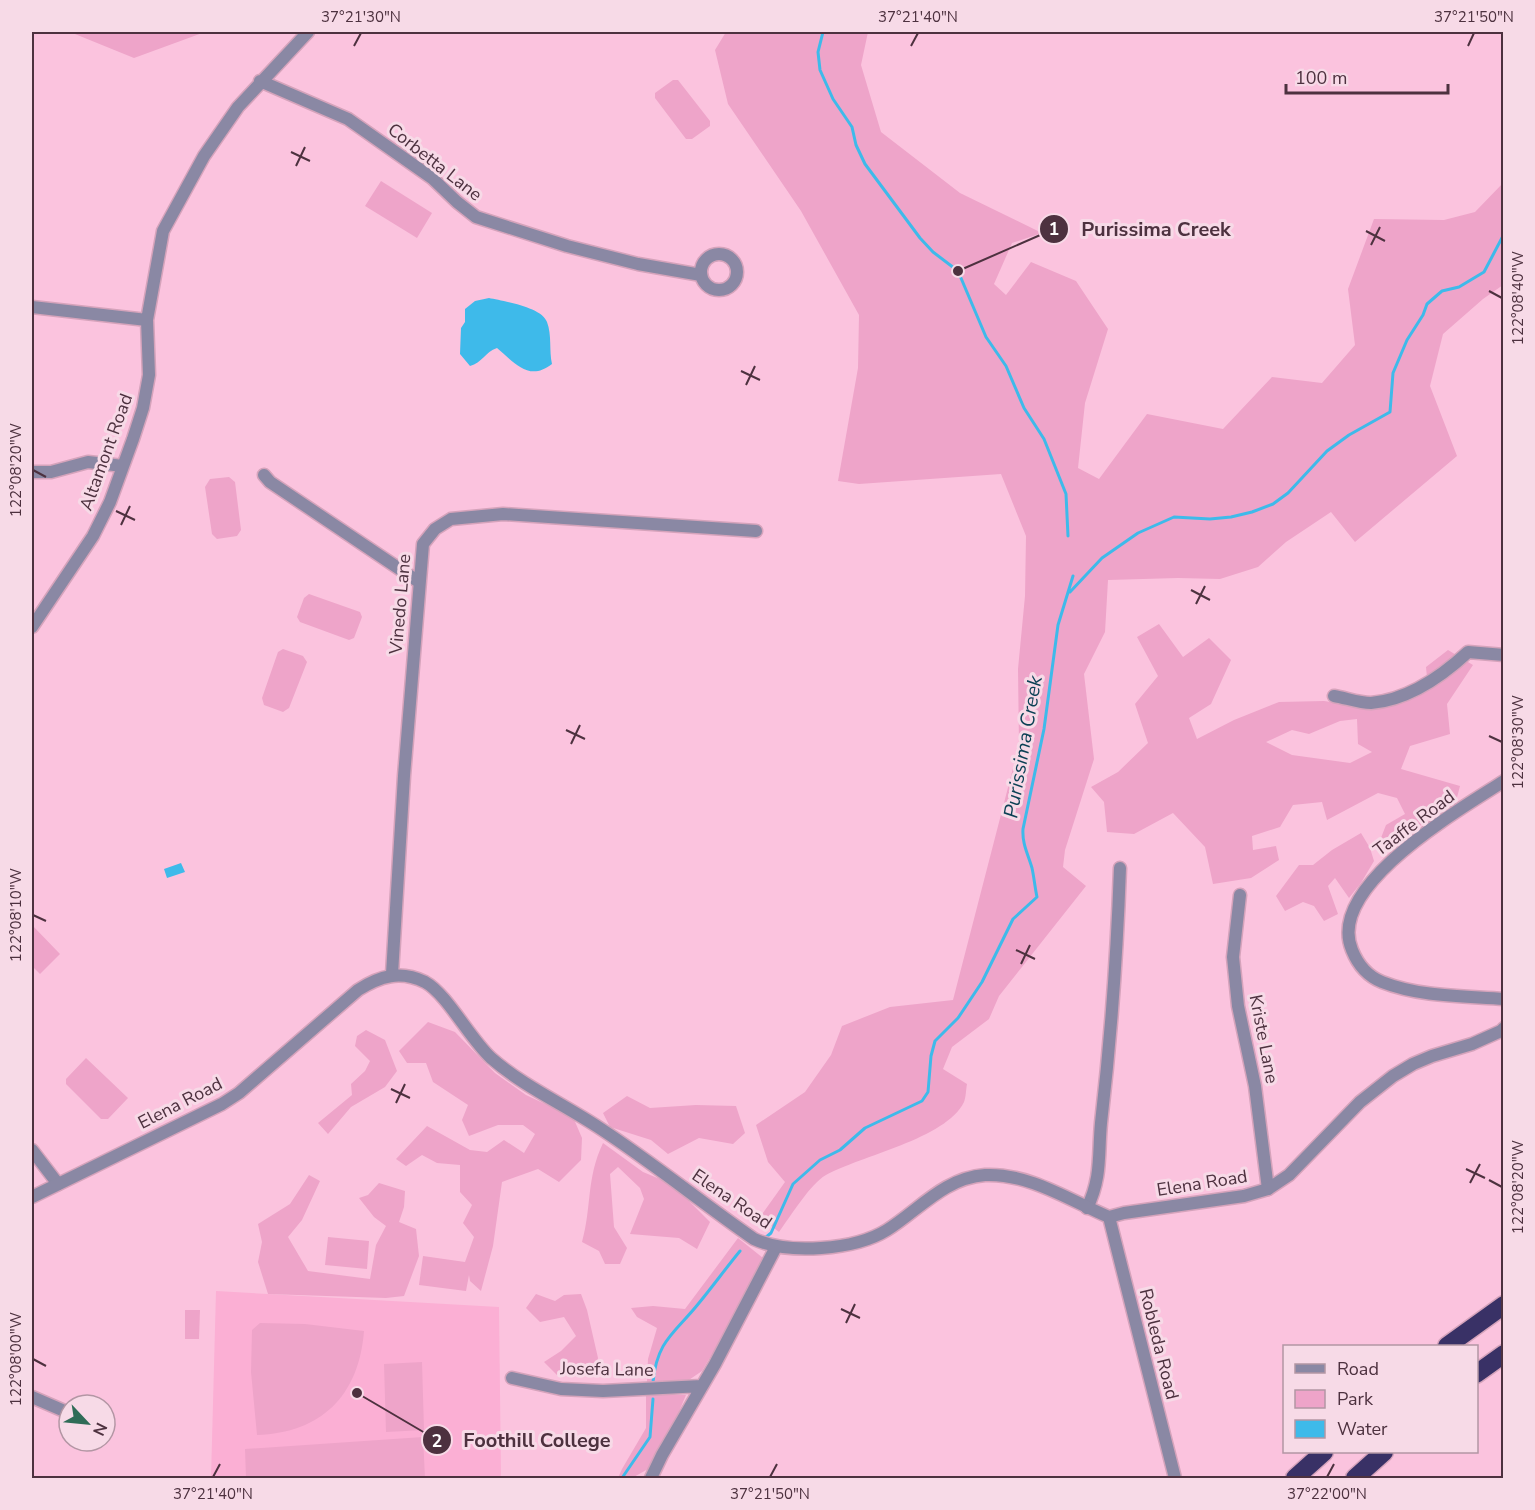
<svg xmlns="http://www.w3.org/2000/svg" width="1535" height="1510" viewBox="0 0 1535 1510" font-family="'Nunito Sans',sans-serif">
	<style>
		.built { fill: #fbafd4 }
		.green { fill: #eea4c9; fill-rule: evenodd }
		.water { fill: #3ebaea }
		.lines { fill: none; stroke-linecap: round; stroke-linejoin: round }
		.stream { stroke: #3ebaea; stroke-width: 3 }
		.minor-casing { stroke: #d5a3bb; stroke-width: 15 }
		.tertiary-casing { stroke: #d5a3bb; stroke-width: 15 }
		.motorway-casing { stroke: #d5a3bb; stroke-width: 21 }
		.minor { stroke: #8a88a4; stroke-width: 12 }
		.tertiary { stroke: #8a88a4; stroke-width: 12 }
		.motorway { stroke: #393166; stroke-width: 18 }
		.ticks { fill: none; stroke: #4d313f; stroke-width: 2 }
		.labels { text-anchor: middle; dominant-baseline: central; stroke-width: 6; stroke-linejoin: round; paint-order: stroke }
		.street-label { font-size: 18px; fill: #4d313f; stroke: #f7dae7 }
		.water-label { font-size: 20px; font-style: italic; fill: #0c4155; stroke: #f7dae7 }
		.leader { fill: none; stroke: #4d313f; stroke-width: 2 }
		.callout-dot { fill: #4d313f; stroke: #f7dae7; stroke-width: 2 }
		.mark-label { font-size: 18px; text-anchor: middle; font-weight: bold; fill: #fff }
		.callout-label { font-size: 20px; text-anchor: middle; font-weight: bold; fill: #4d313f; stroke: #f7dae7; stroke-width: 6; stroke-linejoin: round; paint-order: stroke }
		.neatline { fill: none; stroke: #4d313f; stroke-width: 2 }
		.ticks-label { font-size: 15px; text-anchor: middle; fill: #4d313f }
	</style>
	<rect width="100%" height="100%" fill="#fbc3de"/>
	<!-- built -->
	<path class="built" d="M 216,1291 L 499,1307 L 501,1478 L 211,1478 Z"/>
	<!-- green -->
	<path class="green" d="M 70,32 L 205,32 L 134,58 Z
		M 726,32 L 868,32 L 861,65 L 881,132 L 960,193 L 1042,233 L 1012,243 L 994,284 L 1006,295 L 1031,262 L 1076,281 L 1108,329 L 1085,403 L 1078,468 L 1099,479 L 1147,414 L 1223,429 L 1272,377 L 1322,383 L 1355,345 L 1348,289 L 1374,219 L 1444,220 L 1475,212 L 1504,182 L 1503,285 L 1483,299 L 1443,334 L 1430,386 L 1457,456 L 1355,542 L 1331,512 L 1286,542 L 1258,567 L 1220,579 L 1178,578 L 1108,580 L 1105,632 L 1084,674 L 1094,759 L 1065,850 L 1063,867 L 1086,886 L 999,996 L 989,1019 L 952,1047 L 943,1069 L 967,1084 C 966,1089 966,1097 964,1102 C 946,1139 860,1156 826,1175 C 811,1183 790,1217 779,1232 L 760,1217 L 785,1182 L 768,1162 L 756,1125 L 805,1092 L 831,1055 L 842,1026 L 890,1007 L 953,1000 L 1019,745 L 1018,669 L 1025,596 L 1026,536 L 1001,474 L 859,484 L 838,481 L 858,368 L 859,315 L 801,211 L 728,104 L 715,50 Z
		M 673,80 L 678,80 L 710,121 L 710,126 L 692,139 L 686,139 L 655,98 L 655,93 Z
		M 381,181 L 432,213 L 417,238 L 365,206 Z
		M 229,477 L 235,482 L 241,530 L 237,536 L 217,539 L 212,534 L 205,487 L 210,479 Z
		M 309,594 L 360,612 L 362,617 L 354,638 L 349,640 L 300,622 L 297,617 L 304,598 Z
		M 1159,624 L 1183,657 L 1209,638 L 1231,660 L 1211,704 L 1189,718 L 1197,739 L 1234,720 L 1279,702 L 1324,701 L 1370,708 L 1428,688 L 1426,667 L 1448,650 L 1473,665 L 1447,704 L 1450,734 L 1410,746 L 1401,769 L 1460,786 L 1455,805 L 1435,813 L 1419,827 L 1391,846 L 1379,843 L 1386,825 L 1405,814 L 1397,798 L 1378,793 L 1327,820 L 1322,802 L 1293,805 L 1280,827 L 1252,836 L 1253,850 L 1276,846 L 1279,860 L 1251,878 L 1213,884 L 1205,847 L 1173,813 L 1134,834 L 1107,832 L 1104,802 L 1091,787 L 1118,772 L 1148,743 L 1135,704 L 1158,676 L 1137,637 ZM 1357,719 L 1358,744 L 1372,752 L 1350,763 L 1292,755 L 1266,742 L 1292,730 L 1309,734 L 1340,721 Z
		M 283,649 L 303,656 L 307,662 L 289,708 L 283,712 L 264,705 L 262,698 L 278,652 Z
		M 1361,833 L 1370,848 L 1374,861 L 1361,883 L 1349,898 L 1335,878 L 1328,886 L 1338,914 L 1324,921 L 1314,906 L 1303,902 L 1285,911 L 1276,896 L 1299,865 L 1313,865 L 1332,850 Z
		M 32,925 L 60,954 L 40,974 L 32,966 Z
		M 428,1022 L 455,1032 L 495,1073 L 526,1095 L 573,1117 L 582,1138 L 581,1160 L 559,1182 L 538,1169 L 502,1182 L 493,1246 L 481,1291 L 470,1281 L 469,1275 L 466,1291 L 419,1285 L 423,1256 L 465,1262 L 474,1237 L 463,1223 L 472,1205 L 460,1192 L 460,1165 L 437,1163 L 422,1155 L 406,1166 L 396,1159 L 427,1126 L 470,1150 L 487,1152 L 504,1140 L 524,1153 L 535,1134 L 523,1125 L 498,1125 L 469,1136 L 462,1120 L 468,1105 L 433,1082 L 426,1063 L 407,1063 L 399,1051 Z
		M 366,1030 L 385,1040 L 397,1071 L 385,1087 L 351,1107 L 328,1134 L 318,1123 L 352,1095 L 351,1084 L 365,1071 L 370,1061 L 355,1046 L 357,1036 Z
		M 86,1058 L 128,1098 L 108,1119 L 101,1119 L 66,1084 L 66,1079 Z
		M 627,1096 L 650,1108 L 696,1105 L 736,1106 L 745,1133 L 733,1144 L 699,1138 L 668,1154 L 651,1140 L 610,1127 L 603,1113 Z
		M 603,1143 L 643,1172 L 672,1184 L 710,1222 L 697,1249 L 679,1238 L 630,1234 L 644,1199 L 640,1188 L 618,1167 L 610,1174 L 614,1227 L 627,1248 L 620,1264 L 605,1264 L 599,1251 L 582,1242 C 592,1206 586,1179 603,1143 Z
		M 309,1175 L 320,1181 L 302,1220 L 288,1237 L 308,1271 L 370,1279 L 376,1245 L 386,1226 L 374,1217 L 359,1198 L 368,1195 L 379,1183 L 405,1191 L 404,1207 L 399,1222 L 416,1229 L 419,1256 L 404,1296 L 386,1298 L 268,1294 L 258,1262 L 262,1242 L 258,1224 L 290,1204 Z
		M 328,1237 L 369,1241 L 367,1269 L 325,1265 Z
		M 738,1238 L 763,1258 L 753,1285 L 702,1371 L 683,1384 L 647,1382 L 648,1359 L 657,1328 L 637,1317 L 631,1308 L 653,1306 L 685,1309 Z
		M 536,1294 L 555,1301 L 564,1295 L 581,1294 L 587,1310 L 598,1358 L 595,1374 L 569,1362 L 557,1375 L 544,1362 L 561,1351 L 576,1336 L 564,1317 L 540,1322 L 526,1308 Z
		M 185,1310 L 200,1310 L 199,1339 L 185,1339 Z
		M 260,1323 L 305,1324 L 364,1331 C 359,1396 321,1433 257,1435 L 251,1372 L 252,1330 Z
		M 422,1362 L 424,1430 L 386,1432 L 384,1364 Z
		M 646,1395 L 686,1395 L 657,1464 L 632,1478 L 618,1478 L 622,1469 L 646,1428 Z
		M 423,1437 L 425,1478 L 246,1478 L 245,1449 Z"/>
	<!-- water -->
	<path class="water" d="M 489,298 C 503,301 542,307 547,322 C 552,335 549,351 552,364 C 529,382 515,363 497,348 C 485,352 482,363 470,366 L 460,354 L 461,328 L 465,322 L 465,309 L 475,301 Z
		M 181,863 L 185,872 L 167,878 L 164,869 Z"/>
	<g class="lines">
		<!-- stream -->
		<path class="stream" d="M 823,32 L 818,52 L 820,70 L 833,99 L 852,127 L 856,145 L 865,164 L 920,238 L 933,252 L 958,271 L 986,337 L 1006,366 L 1024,408 L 1044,439 L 1066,494 L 1068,536
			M 1070,592 L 1102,558 L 1138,533 L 1174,517 L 1210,519 L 1231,517 L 1252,512 L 1273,504 L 1288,493 L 1327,451 L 1349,435 L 1390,412 L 1393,373 L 1407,340 L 1423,315 L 1427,304 L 1442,291 L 1459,287 L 1484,272 L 1504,234
			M 765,1238 L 771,1233 L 793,1184 L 820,1160 L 840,1150 L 865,1128 L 922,1101 L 928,1092 L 931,1056 L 935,1041 L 958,1018 L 982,982 L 1013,919 L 1037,897 C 1035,888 1034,877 1032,868 C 1028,854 1022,844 1023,829 L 1044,729 L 1058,625 L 1073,576
			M 653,1382 C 657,1340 675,1333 699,1303 C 713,1286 726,1268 740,1251
			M 622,1478 L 650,1437 L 653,1399"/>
		<!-- minor casing -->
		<g class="minor-casing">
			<path id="minor" d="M 260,81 L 348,119 L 432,178 L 457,202 L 476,217 L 567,246 L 638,264 L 701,275
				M701 272a18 18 0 1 1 36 0a18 18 0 1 1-36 0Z
				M 32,307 L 147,320
				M 32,472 L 51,472 L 88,462 L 123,466
				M 264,475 L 270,482 L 419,582
				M 32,627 L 93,536 L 110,502 L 133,439 L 143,408 L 149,375 L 147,320 L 163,231 L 204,156 L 238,107 L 308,32
				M 1334,696 C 1346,698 1359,703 1371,703 C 1408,700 1441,677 1468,652 L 1504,655
				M 1504,781 C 1461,809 1325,886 1352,950 C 1358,965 1367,976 1382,982 C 1420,997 1464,996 1504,999
				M 1240,895 L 1233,957 L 1238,1006 L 1255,1086 L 1268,1189
				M 392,974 L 404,776 L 423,544 L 435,529 L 451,519 L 503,514 L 756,531
				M 32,1150 L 58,1184
				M 1087,1208 C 1102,1177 1098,1155 1101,1123 C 1111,1038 1117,954 1120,868
				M 512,1378 L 561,1389 L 603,1391 L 702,1386
				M 32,1397 L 69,1413
				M 651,1478 L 662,1455 L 715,1364 L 776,1247"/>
		</g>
		<!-- tertiary casing -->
		<g class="tertiary-casing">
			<path id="tertiary" d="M 32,1197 L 222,1104 L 239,1093 L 358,990 C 380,976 400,970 425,982 C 447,994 470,1039 491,1058 C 523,1086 563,1104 598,1127 C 652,1162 702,1203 754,1239 C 788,1255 855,1250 887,1230 C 919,1210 944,1178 985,1175 C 1029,1173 1069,1200 1109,1217 L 1124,1213 L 1244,1196 L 1268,1189 L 1289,1175 L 1360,1102 L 1393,1076 L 1413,1064 L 1432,1056 L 1472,1044 L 1501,1031 L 1504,1028
				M 1109,1217 L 1175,1478"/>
		</g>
		<!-- motorway casing -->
		<g class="motorway-casing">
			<path id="motorway" d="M 1447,1346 L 1504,1305
				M 1476,1374 L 1504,1354
				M 1295,1478 L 1324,1452
				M 1355,1478 L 1384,1452"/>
		</g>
		<!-- minor -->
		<use href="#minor" class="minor"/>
		<!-- tertiary -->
		<use href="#tertiary" class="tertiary"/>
		<!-- motorway -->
		<use href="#motorway" class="motorway"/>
	</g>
	<!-- ticks -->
	<path class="ticks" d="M 354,46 L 361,33M 911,46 L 918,33M 1468,46 L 1474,33M 291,152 L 310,161M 296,166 L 305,147M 1366,231 L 1385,241M 1371,245 L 1380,227M 1489,291 L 1502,298M 741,371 L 760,380M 746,385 L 755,366M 33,470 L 46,477M 116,511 L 135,520M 121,525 L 130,506M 1191,590 L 1210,600M 1196,604 L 1205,586M 566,730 L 585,739M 1489,736 L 1502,742M 571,744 L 580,725M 33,915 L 46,921M 1016,950 L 1035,959M 1021,964 L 1030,945M 391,1089 L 410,1098M 396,1103 L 405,1084M 1466,1169 L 1485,1178M 1489,1180 L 1502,1187M 1470,1183 L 1480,1164M 841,1309 L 860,1318M 846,1323 L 855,1304M 33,1359 L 46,1366M 213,1477 L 220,1464M 770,1477 L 777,1464M 1327,1477 L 1334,1464"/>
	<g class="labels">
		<!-- street labels -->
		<g class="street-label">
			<text transform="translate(435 162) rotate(38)">Corbetta Lane</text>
			<text transform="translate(106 452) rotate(-70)">Altamont Road</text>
			<text transform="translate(400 604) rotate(-85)">Vinedo Lane</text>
			<text transform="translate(1414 823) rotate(-37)">Taaffe Road</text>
			<text transform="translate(1264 1039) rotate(79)">Kriste Lane</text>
			<text transform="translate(180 1103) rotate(-27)">Elena Road</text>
			<text transform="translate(1202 1183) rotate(-9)">Elena Road</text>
			<text transform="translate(732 1199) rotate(34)">Elena Road</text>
			<text transform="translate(1159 1344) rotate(76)">Robleda Road</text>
			<text transform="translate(607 1369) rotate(1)">Josefa Lane</text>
		</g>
		<!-- water labels -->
		<g class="water-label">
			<text transform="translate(1023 747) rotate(-80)">Purissima Creek</text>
		</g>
	</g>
	<!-- callouts -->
	<path class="leader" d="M958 271L1054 229M357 1393L437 1440"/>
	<g class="callout-dot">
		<circle cx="958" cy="271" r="6"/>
		<circle cx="357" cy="1393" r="6"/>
		<circle cx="1054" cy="229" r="15"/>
		<circle cx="437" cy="1440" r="15"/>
	</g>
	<g class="mark-label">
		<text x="1054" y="235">1</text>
		<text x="437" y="1447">2</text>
	</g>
	<g class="callout-label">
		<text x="1156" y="236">Purissima Creek</text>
		<text x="537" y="1447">Foothill College</text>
	</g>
	<!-- border -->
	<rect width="1535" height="1510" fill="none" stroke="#f7dae7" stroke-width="66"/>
	<!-- legend -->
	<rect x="1283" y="1345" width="195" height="108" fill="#f7dae7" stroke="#b396a4" stroke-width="1.5"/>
	<rect x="1295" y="1364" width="30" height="9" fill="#8a88a4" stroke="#b396a4" stroke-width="1.5"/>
	<text x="1337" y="1375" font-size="18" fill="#4d313f">Road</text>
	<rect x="1295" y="1390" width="30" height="18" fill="#eea4c9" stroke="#b396a4" stroke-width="1.5"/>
	<text x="1337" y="1405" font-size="18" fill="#4d313f">Park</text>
	<rect x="1295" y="1420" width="30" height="18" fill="#3ebaea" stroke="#b396a4" stroke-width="1.5"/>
	<text x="1337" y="1435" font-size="18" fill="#4d313f">Water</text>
	<!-- north arrow -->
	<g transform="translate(87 1423) rotate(116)"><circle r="28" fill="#f7dae7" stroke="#b396a4" stroke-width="1.5"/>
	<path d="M0-4.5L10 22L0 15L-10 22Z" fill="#2f6c57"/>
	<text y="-9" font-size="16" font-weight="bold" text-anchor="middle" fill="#4d313f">N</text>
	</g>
	<!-- scale -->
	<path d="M1286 84v9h162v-9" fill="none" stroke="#4d313f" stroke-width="3"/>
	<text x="1295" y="84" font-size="18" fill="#4d313f" stroke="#f7dae7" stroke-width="4.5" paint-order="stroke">100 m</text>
	<rect x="33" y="33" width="1469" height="1444" class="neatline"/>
	<g class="ticks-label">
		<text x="361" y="22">37°21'30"N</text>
		<text x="918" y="22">37°21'40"N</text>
		<text x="1474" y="22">37°21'50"N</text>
		<text transform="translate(1518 298) rotate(-90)" y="5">122°08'40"W</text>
		<text transform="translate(16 470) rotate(-90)" y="5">122°08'20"W</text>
		<text transform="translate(1518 742) rotate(-90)" y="5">122°08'30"W</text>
		<text transform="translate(16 915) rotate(-90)" y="5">122°08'10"W</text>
		<text transform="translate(1518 1187) rotate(-90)" y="5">122°08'20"W</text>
		<text transform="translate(16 1359) rotate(-90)" y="5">122°08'00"W</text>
		<text x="213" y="1499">37°21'40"N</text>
		<text x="770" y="1499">37°21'50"N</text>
		<text x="1327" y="1499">37°22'00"N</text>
	</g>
</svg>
